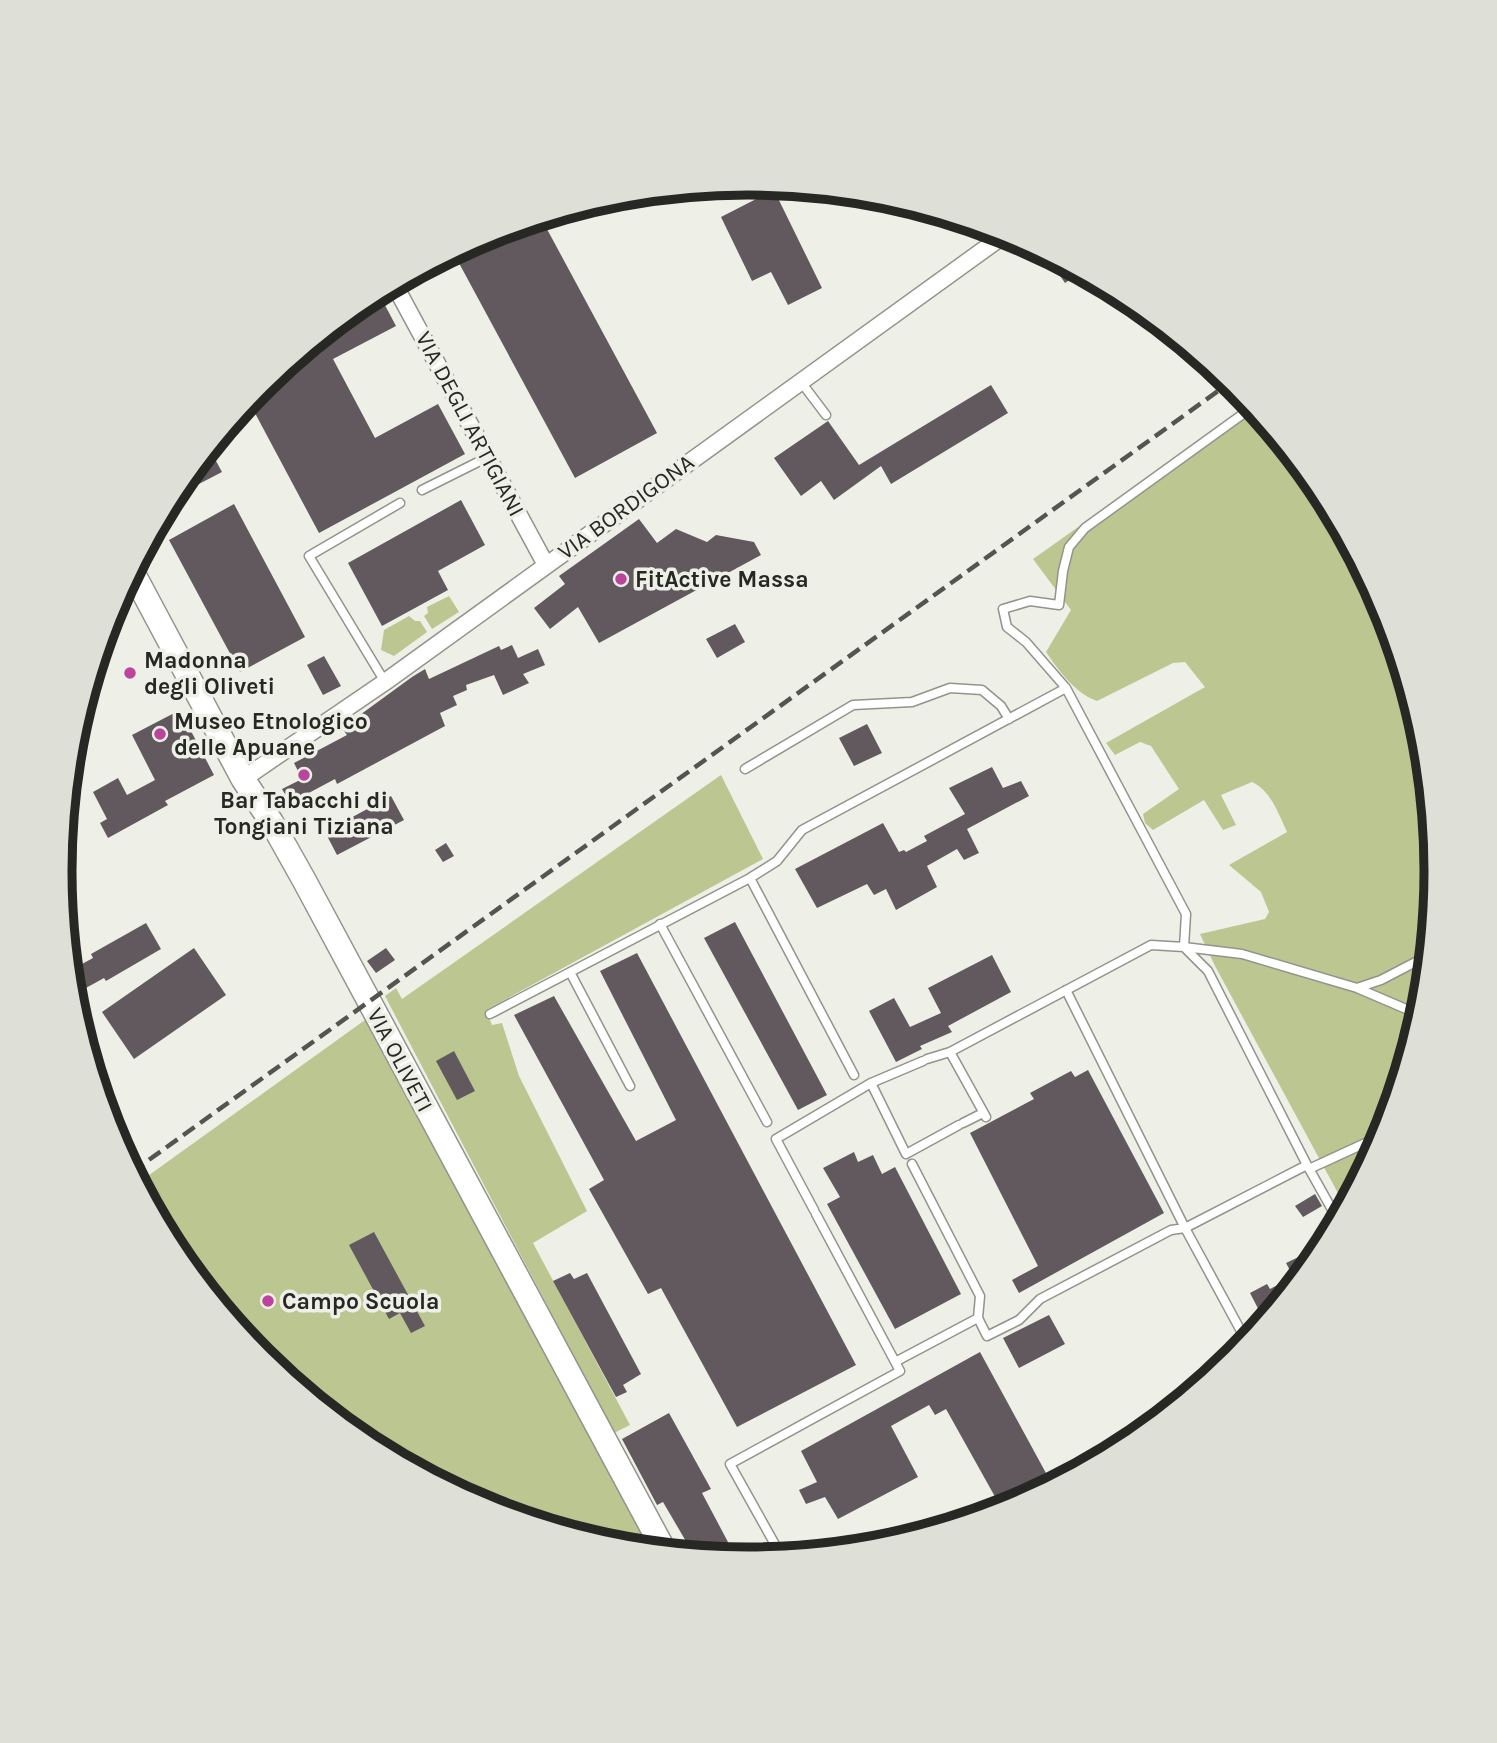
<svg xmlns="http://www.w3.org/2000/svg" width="1497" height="1743" viewBox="0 0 1497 1743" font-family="Karla,sans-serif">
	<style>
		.green { fill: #bcc691 }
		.building { fill: #61595e }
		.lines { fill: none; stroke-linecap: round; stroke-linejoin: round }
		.service-casing { stroke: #92948c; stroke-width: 11 }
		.minor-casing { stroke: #92948c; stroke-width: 19 }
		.secondary-casing { stroke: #92948c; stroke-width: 26 }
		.service { stroke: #fff; stroke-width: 8 }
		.minor { stroke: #fff; stroke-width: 16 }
		.secondary { stroke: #fff; stroke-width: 23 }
		.rail { stroke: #545550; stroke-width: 4.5; stroke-dasharray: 14 7; stroke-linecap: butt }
		.poi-dot { fill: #bb459c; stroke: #eef0e7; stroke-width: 2.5 }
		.labels { text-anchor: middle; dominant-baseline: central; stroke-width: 7; stroke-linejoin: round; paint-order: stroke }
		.street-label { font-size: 23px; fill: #272824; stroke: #eef0e7 }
		.poi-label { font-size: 23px; font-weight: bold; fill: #272824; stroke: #eef0e7; text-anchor: start }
		.rim { fill: none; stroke: #272824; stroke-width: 9 }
	</style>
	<rect width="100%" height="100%" fill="#eef0e7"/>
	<!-- green -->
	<path class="green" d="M 1252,404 L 1322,489 L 1385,608 L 1424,737 L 1437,872 L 1424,1006 L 1385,1136 L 1346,1208 L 1215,966 L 1200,934 L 1265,919 L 1269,912 L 1261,892 L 1229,865 L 1287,832 C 1278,813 1271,791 1252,782 L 1221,795 L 1236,825 L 1223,830 L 1204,800 L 1153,830 L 1145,823 L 1143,814 L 1179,789 L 1151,746 L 1140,742 L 1115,755 L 1106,743 L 1205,687 L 1185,662 L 1173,663 L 1097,701 C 1075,693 1059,671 1046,652 L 1071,610 L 1033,559 Z
		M 449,596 L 459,612 L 432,629 L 424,616 L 428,613 L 427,607 Z
		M 409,616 L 415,621 L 420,621 L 427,632 L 394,656 L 381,650 L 384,630 Z
		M 721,775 L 763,859 L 486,1010 L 492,1025 L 502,1023 L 519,1076 L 587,1211 L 533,1243 L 630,1425 L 614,1433 L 385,996 L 396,988 L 402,999 Z
		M 365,1020 L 654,1551 L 614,1547 L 484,1508 L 365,1444 L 261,1358 L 175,1254 L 138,1183 Z"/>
	<!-- building -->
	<path class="building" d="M 774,190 L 822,288 L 788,305 L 771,272 L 752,281 L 721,217 Z
		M 541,218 L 657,433 L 575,478 L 453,252 L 485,235 Z
		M 1044,252 L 1055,258 L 1081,272 L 1065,283 Z
		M 378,292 L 396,326 L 333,359 L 375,438 L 438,404 L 465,454 L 319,533 L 248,400 L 262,384 L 366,298 Z
		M 991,385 L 1008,413 L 891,484 L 881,466 L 834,500 L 821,481 L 801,496 L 774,458 L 828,421 L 859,465 Z
		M 209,448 L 222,472 L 170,499 L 176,488 Z
		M 461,500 L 485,545 L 438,571 L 448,590 L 382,626 L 348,563 Z
		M 234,504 L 305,637 L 240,672 L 169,540 Z
		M 639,519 L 657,543 L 676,529 L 707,542 L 716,535 L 754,542 L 761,555 L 599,643 L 578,607 L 550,629 L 534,608 L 565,584 L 559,576 Z
		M 735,624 L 745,642 L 717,658 L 706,639 Z
		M 512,645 L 518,658 L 538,649 L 545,665 L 523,674 L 529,683 L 503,695 L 494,675 L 466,685 L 467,690 L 453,696 L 457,705 L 440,713 L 445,726 L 337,784 L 335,779 L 290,803 L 282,789 L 302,779 L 294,763 L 347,735 L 342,728 L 412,677 L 425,669 L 429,679 L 499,646 L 501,650 Z
		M 324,656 L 341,686 L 323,695 L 307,665 Z
		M 180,710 L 214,775 L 165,801 L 168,805 L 108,838 L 100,823 L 107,819 L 93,792 L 118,778 L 127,795 L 155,780 L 132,735 Z
		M 867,724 L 882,753 L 854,766 L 839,738 Z
		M 992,767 L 1003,788 L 1021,781 L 1029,796 L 967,829 L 979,853 L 964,860 L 957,849 L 927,866 L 937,887 L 896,910 L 886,889 L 874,895 L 867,884 L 817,908 L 795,869 L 883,823 L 899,852 L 904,850 L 906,852 L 927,841 L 924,836 L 965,814 L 949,788 Z
		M 391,796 L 404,820 L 337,855 L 325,832 Z
		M 446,843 L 454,856 L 443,862 L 435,850 Z
		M 735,922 L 827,1095 L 798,1110 L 704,938 Z
		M 146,923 L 161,949 L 106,981 L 104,978 L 75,994 L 71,986 L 69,971 L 93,958 L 91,954 Z
		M 194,948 L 226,995 L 134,1059 L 102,1012 Z
		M 386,948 L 395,960 L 376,973 L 367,961 Z
		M 637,953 L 856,1365 L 737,1427 L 661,1288 L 648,1294 L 589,1189 L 604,1180 L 514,1015 L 554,996 L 636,1141 L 676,1120 L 600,971 Z
		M 992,955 L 1011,992 L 948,1026 L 952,1032 L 920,1046 L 922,1049 L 896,1062 L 869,1011 L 894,998 L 910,1027 L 941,1013 L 928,988 Z
		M 454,1051 L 475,1091 L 457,1100 L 436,1061 Z
		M 1088,1070 L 1164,1213 L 1019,1293 L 1012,1280 L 1038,1266 L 970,1133 L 1034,1099 L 1030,1093 L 1071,1071 L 1075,1077 Z
		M 854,1152 L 858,1162 L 873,1155 L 882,1174 L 895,1167 L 961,1294 L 895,1329 L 827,1204 L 840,1197 L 823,1168 Z
		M 1315,1194 L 1322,1206 L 1303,1217 L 1295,1206 Z
		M 374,1232 L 425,1326 L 411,1333 L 400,1313 L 389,1319 L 349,1245 Z
		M 1307,1253 L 1313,1265 L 1293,1276 L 1286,1263 Z
		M 570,1273 L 574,1279 L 587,1273 L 641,1374 L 623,1385 L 627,1392 L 616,1397 L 553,1281 Z
		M 1287,1280 L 1292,1290 L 1271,1316 L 1264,1320 L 1250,1293 L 1267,1284 L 1270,1289 Z
		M 1049,1315 L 1065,1344 L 1019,1368 L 1003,1338 Z
		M 980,1352 L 1053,1486 L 1003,1511 L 946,1409 L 935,1415 L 929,1405 L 891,1426 L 918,1477 L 838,1519 L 825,1497 L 806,1504 L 799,1490 L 817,1482 L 801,1451 Z
		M 669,1413 L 711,1489 L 702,1493 L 737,1559 L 694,1555 L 663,1502 L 657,1505 L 622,1439 Z"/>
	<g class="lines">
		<!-- service casing -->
		<g class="service-casing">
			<path id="service" d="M 801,382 L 826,415
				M 422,490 L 488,457
				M 385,682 L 309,556 L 400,503
				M 1066,688 L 1026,642 L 1007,627 L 1003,609 L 1030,601 L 1059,605 L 1063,571 L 1069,547 L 1085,528 L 1254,406
				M 745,769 L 853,705 L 912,702 L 950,688 L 982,690 L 1001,706 L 1009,719
				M 750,878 L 854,1075
				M 660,924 L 767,1122
				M 1184,947 L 1208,971 L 1307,1165
				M 1184,947 L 1242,954 L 1357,988 L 1406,1009 L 1420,1019
				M 570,972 L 630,1086
				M 1357,988 L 1381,980 L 1429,955
				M 1066,990 L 1185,1228 L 1307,1165 L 1339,1222
				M 490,1014 L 750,878 L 777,861 L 802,830 L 1066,688 L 1186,914 L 1184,947 L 1151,945 L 950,1052 L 986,1117
				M 927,1059 L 950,1052
				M 923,1061 L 871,1083 L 906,1154 L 959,1125
				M 963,1123 L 983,1113
				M 912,1164 L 980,1296 L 978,1318
				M 1309,1169 L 1385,1134
				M 814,1210 L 776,1139 L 871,1083
				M 895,1362 L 978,1318 L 987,1336 L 1019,1320 L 1040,1299 L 1171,1230 L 1185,1228 L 1248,1344
				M 782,1557 L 730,1464 L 900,1371 L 816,1214"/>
		</g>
		<!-- minor casing -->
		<g class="minor-casing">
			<path id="minor" d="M 394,284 L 546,565
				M 243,779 L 385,682 L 1007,233"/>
		</g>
		<!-- secondary casing -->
		<g class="secondary-casing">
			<path id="secondary" d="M 132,571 L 243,779 L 272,823 L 304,880 L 665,1552"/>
		</g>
		<!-- service -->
		<use href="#service" class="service"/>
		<!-- minor -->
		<use href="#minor" class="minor"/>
		<!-- secondary -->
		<use href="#secondary" class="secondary"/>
		<!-- rail -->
		<path class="rail" d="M 132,1172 L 1232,381"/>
	</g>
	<!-- markers -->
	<g class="poi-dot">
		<circle cx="621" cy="579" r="7"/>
		<circle cx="130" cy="673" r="7"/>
		<circle cx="160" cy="734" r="7"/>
		<circle cx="304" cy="775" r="7"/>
		<circle cx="268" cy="1301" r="7"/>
	</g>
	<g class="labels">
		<!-- street labels -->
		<g class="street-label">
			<text transform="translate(470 424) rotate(62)">VIA DEGLI ARTIGIANI</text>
			<text transform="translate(626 507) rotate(-36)">VIA BORDIGONA</text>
			<text transform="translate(400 1060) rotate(62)">VIA OLIVETI</text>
		</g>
		<!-- poi labels -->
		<g class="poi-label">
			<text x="635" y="579">FitActive Massa</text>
			<text x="144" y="660">Madonna<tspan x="144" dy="26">degli Oliveti</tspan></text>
			<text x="174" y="721">Museo Etnologico<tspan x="174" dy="26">delle Apuane</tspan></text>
			<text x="304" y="800" text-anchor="middle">Bar Tabacchi di<tspan x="304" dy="26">Tongiani Tiziana</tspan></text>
			<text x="282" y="1301">Campo Scuola</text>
		</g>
	</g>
	<!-- crop -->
	<path d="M0 0H1497V1743H0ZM72 871a676 676 0 1 1 1352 0a676 676 0 1 1-1352 0Z" fill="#dee0d7" fill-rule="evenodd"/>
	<path class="rim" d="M72 871a676 676 0 1 1 1352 0a676 676 0 1 1-1352 0Z"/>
</svg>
